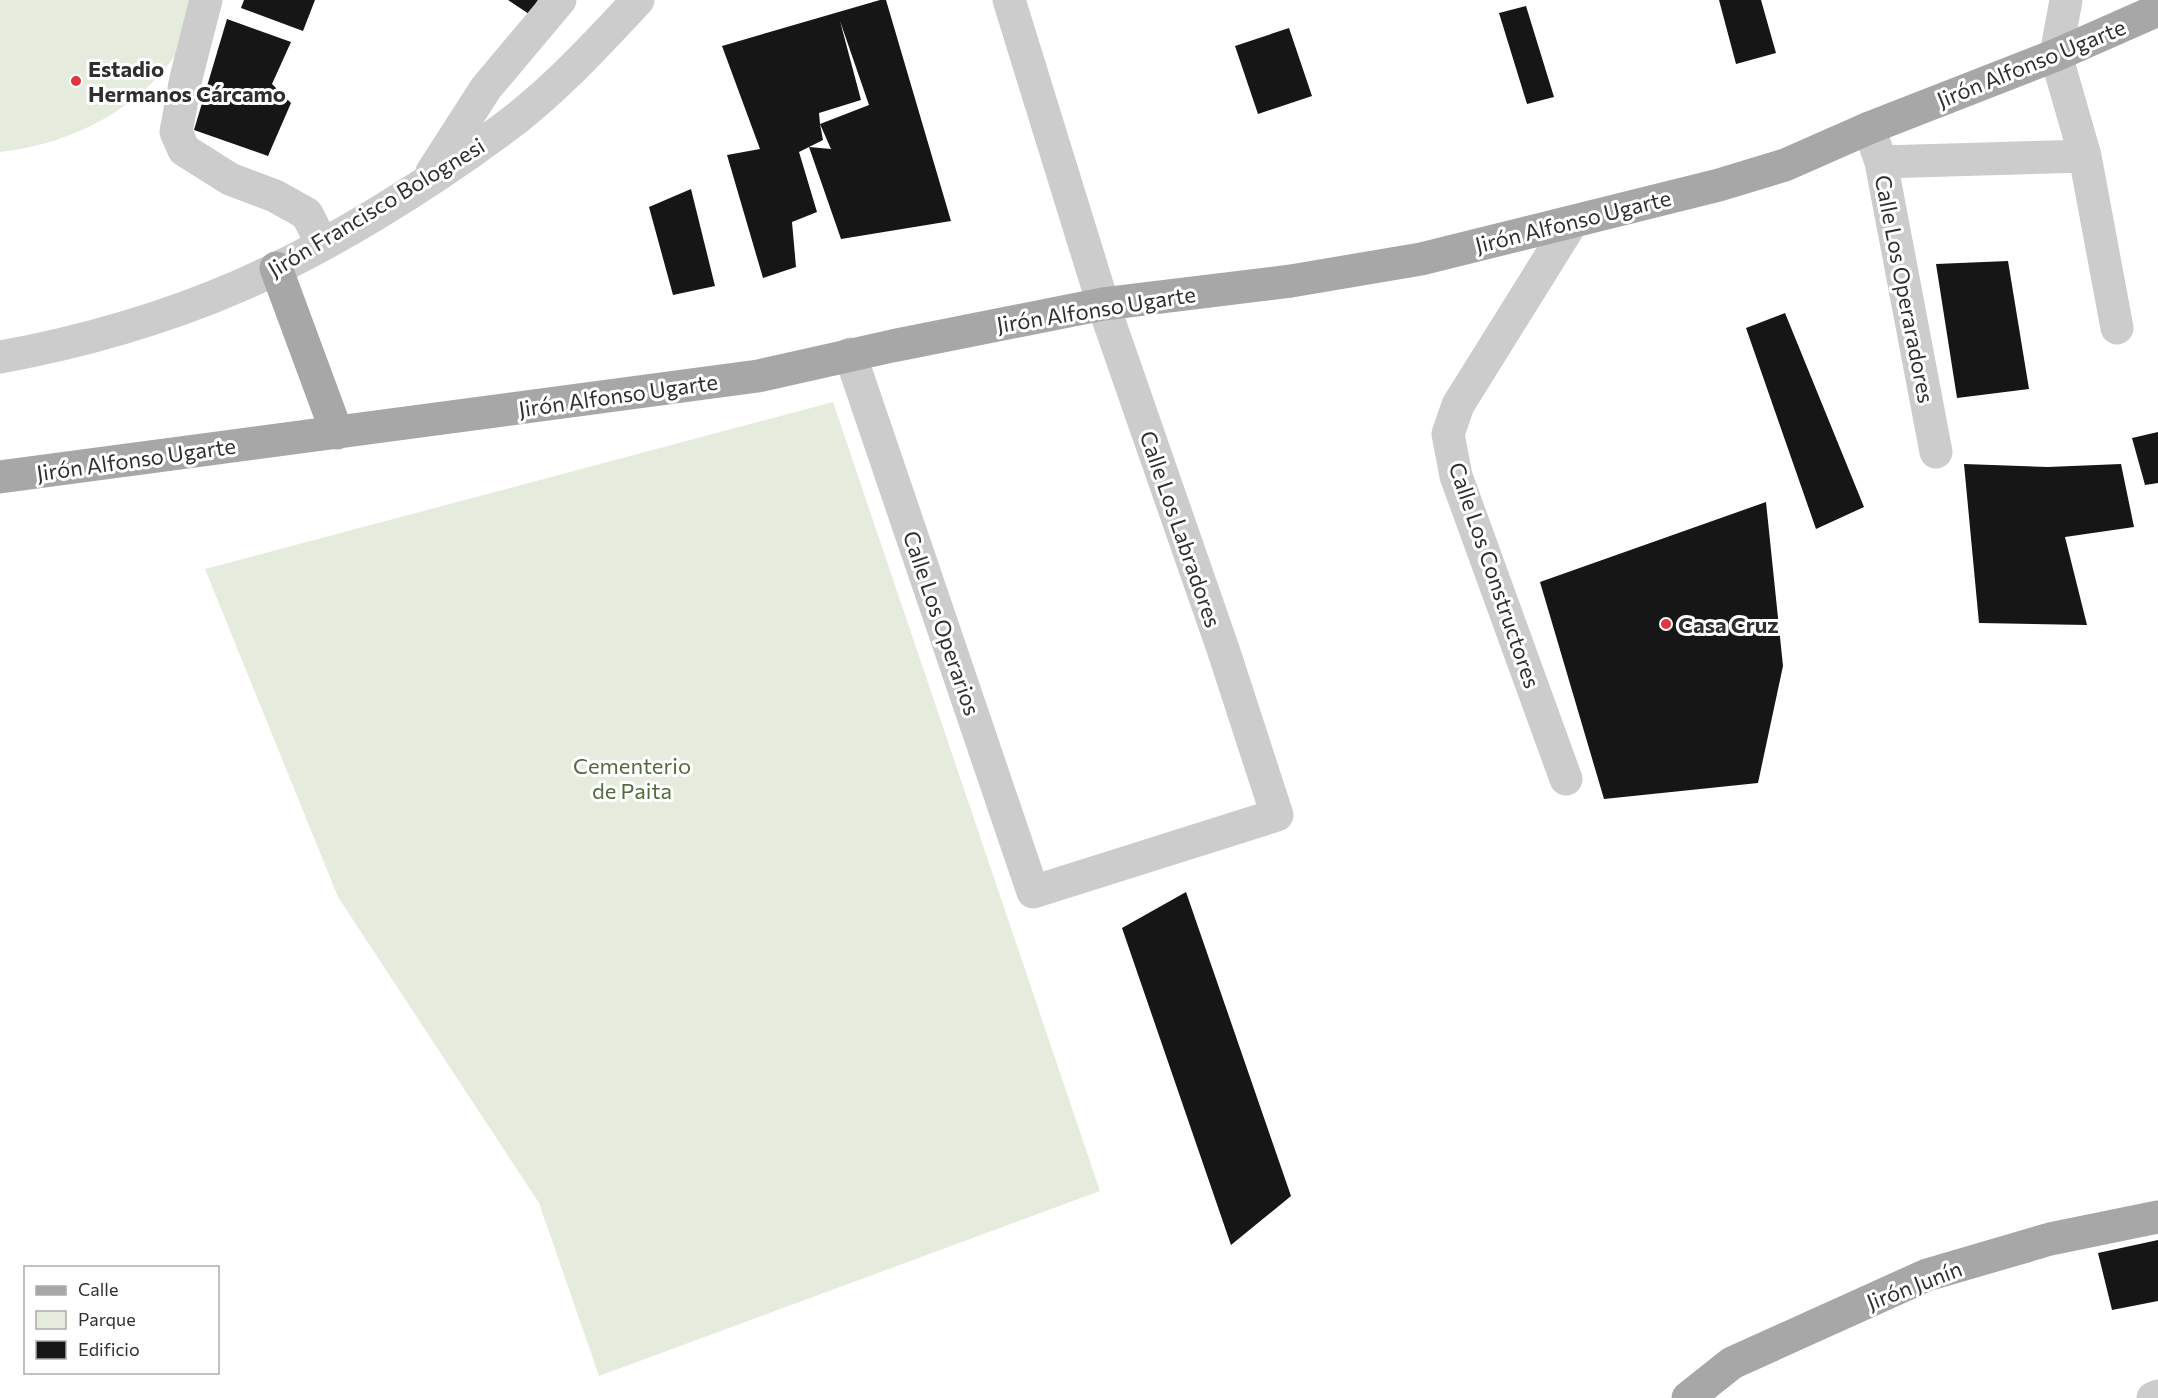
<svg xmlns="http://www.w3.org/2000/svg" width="2158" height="1398" viewBox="0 0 2158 1398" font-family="Commissioner,sans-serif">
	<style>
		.green { fill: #e5ecdd }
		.building { fill: #161616; fill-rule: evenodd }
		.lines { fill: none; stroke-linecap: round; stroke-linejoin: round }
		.minor { stroke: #ccc; stroke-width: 33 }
		.major { stroke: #a7a7a7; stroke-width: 33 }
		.poi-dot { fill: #e33441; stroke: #fff; stroke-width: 2 }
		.labels { text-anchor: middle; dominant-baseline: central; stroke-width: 6; stroke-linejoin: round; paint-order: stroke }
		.street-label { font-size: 22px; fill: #2f2f2f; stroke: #fff }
		.poi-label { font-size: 22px; font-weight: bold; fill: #2f2f2f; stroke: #fff; text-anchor: start }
		.park-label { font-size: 22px; fill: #526b3d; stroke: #fff }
	</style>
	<rect width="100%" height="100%" fill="#fff"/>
	<!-- green -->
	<path class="green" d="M 0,0 L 202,0 C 193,23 184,46 168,65 C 128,116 63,145 0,152 Z
		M 833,402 L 1100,1191 L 599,1376 L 539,1203 L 338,897 L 205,569 Z"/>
	<!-- building -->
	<path class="building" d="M 244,0 L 315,0 L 303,31 L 241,8 Z
		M 508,0 L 538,0 L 529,14 Z
		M 880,0 L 886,0 L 951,221 L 841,239 L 809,147 L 799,152 L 817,212 L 792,222 L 796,267 L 763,278 L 727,155 L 760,149 L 722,46 ZM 840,21 L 869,105 L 820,124 L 819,113 L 861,100 ZM 820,124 L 831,149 L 809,147 L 823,140 Z
		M 1719,0 L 1761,0 L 1776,53 L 1736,64 Z
		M 1526,6 L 1554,97 L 1527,104 L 1499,13 Z
		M 227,19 L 291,42 L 272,84 L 291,103 L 268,156 L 194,130 Z
		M 1289,28 L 1312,96 L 1258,114 L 1235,46 Z
		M 691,189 L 715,286 L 673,295 L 649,207 Z
		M 2008,261 L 2029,389 L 1957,398 L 1936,264 Z
		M 1785,313 L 1864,507 L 1816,529 L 1746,328 Z
		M 2158,432 L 2158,483 L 2145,485 L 2132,438 Z
		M 1964,464 L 2048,467 L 2121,464 L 2134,527 L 2065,537 L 2087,625 L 1979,623 Z
		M 1766,502 L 1783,666 L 1758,783 L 1604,799 L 1540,582 Z
		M 1186,892 L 1291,1196 L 1231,1245 L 1122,928 Z
		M 2158,1240 L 2158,1301 L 2112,1310 L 2098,1253 Z"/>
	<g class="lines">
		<!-- minor -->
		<path class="minor" d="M 206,0 L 186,78 L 176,132 L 184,150 L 230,179 L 275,196 L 307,214 L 322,244
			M 2066,0 L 2056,55 L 2085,156 L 2117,328
			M 1869,128 L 1881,162 L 1936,452
			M 1881,162 L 2085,156
			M 432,172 L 486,88 L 560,0
			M 850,354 L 1033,892 L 1277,815 L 1223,649 L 1103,304 L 1009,0
			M 0,357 C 79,343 166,318 239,286 C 326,248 423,188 500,131 C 551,94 595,46 638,0
			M 1566,779 L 1456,476 L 1448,434 L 1458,405 L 1572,222
			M 2153,1398 L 2158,1396"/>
		<!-- major -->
		<path class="major" d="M 276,268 L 337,433
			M 0,477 L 758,376 L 892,346 L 1103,304 L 1291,281 L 1421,259 L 1719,185 L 1785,165 L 1869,128 L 2056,55 L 2158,10
			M 1688,1398 L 1732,1363 L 1927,1275 L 2050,1239 L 2158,1217"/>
	</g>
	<!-- markers -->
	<g class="poi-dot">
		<circle cx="76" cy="81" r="6"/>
		<circle cx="1666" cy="624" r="6"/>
	</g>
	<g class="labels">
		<!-- street labels -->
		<g class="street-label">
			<text transform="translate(2031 63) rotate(-22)">Jirón Alfonso Ugarte</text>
			<text transform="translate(376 207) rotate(-31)">Jirón Francisco Bolognesi</text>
			<text transform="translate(1573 221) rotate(-14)">Jirón Alfonso Ugarte</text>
			<text transform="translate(1905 289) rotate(79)">Calle Los Operaradores</text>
			<text transform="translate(1096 309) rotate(-9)">Jirón Alfonso Ugarte</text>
			<text transform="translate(618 395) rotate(-8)">Jirón Alfonso Ugarte</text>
			<text transform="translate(136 459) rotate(-8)">Jirón Alfonso Ugarte</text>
			<text transform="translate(1181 529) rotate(71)">Calle Los Labradores</text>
			<text transform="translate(1495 575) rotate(71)">Calle Los Constructores</text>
			<text transform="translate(942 623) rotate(71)">Calle Los Operarios</text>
			<text transform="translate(1914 1285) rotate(-21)">Jirón Junín</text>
		</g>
		<!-- poi labels -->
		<g class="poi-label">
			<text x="88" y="68">Estadio<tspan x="88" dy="25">Hermanos Cárcamo</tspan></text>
			<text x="1678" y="624">Casa Cruz</text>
		</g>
		<!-- park labels -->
		<g class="park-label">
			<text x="632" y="765">Cementerio<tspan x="632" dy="25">de Paita</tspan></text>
		</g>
	</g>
	<!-- legend -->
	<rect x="24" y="1266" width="195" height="108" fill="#ffffff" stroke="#acacac" stroke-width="1.5"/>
	<rect x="36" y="1286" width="30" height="9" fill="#a7a7a7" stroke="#acacac" stroke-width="1.5"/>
	<text x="78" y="1296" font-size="18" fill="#2f2f2f">Calle</text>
	<rect x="36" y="1311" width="30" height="18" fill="#e5ecdd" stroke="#acacac" stroke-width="1.5"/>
	<text x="78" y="1326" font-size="18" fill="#2f2f2f">Parque</text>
	<rect x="36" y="1341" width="30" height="18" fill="#161616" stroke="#acacac" stroke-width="1.5"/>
	<text x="78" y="1356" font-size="18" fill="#2f2f2f">Edificio</text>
</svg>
